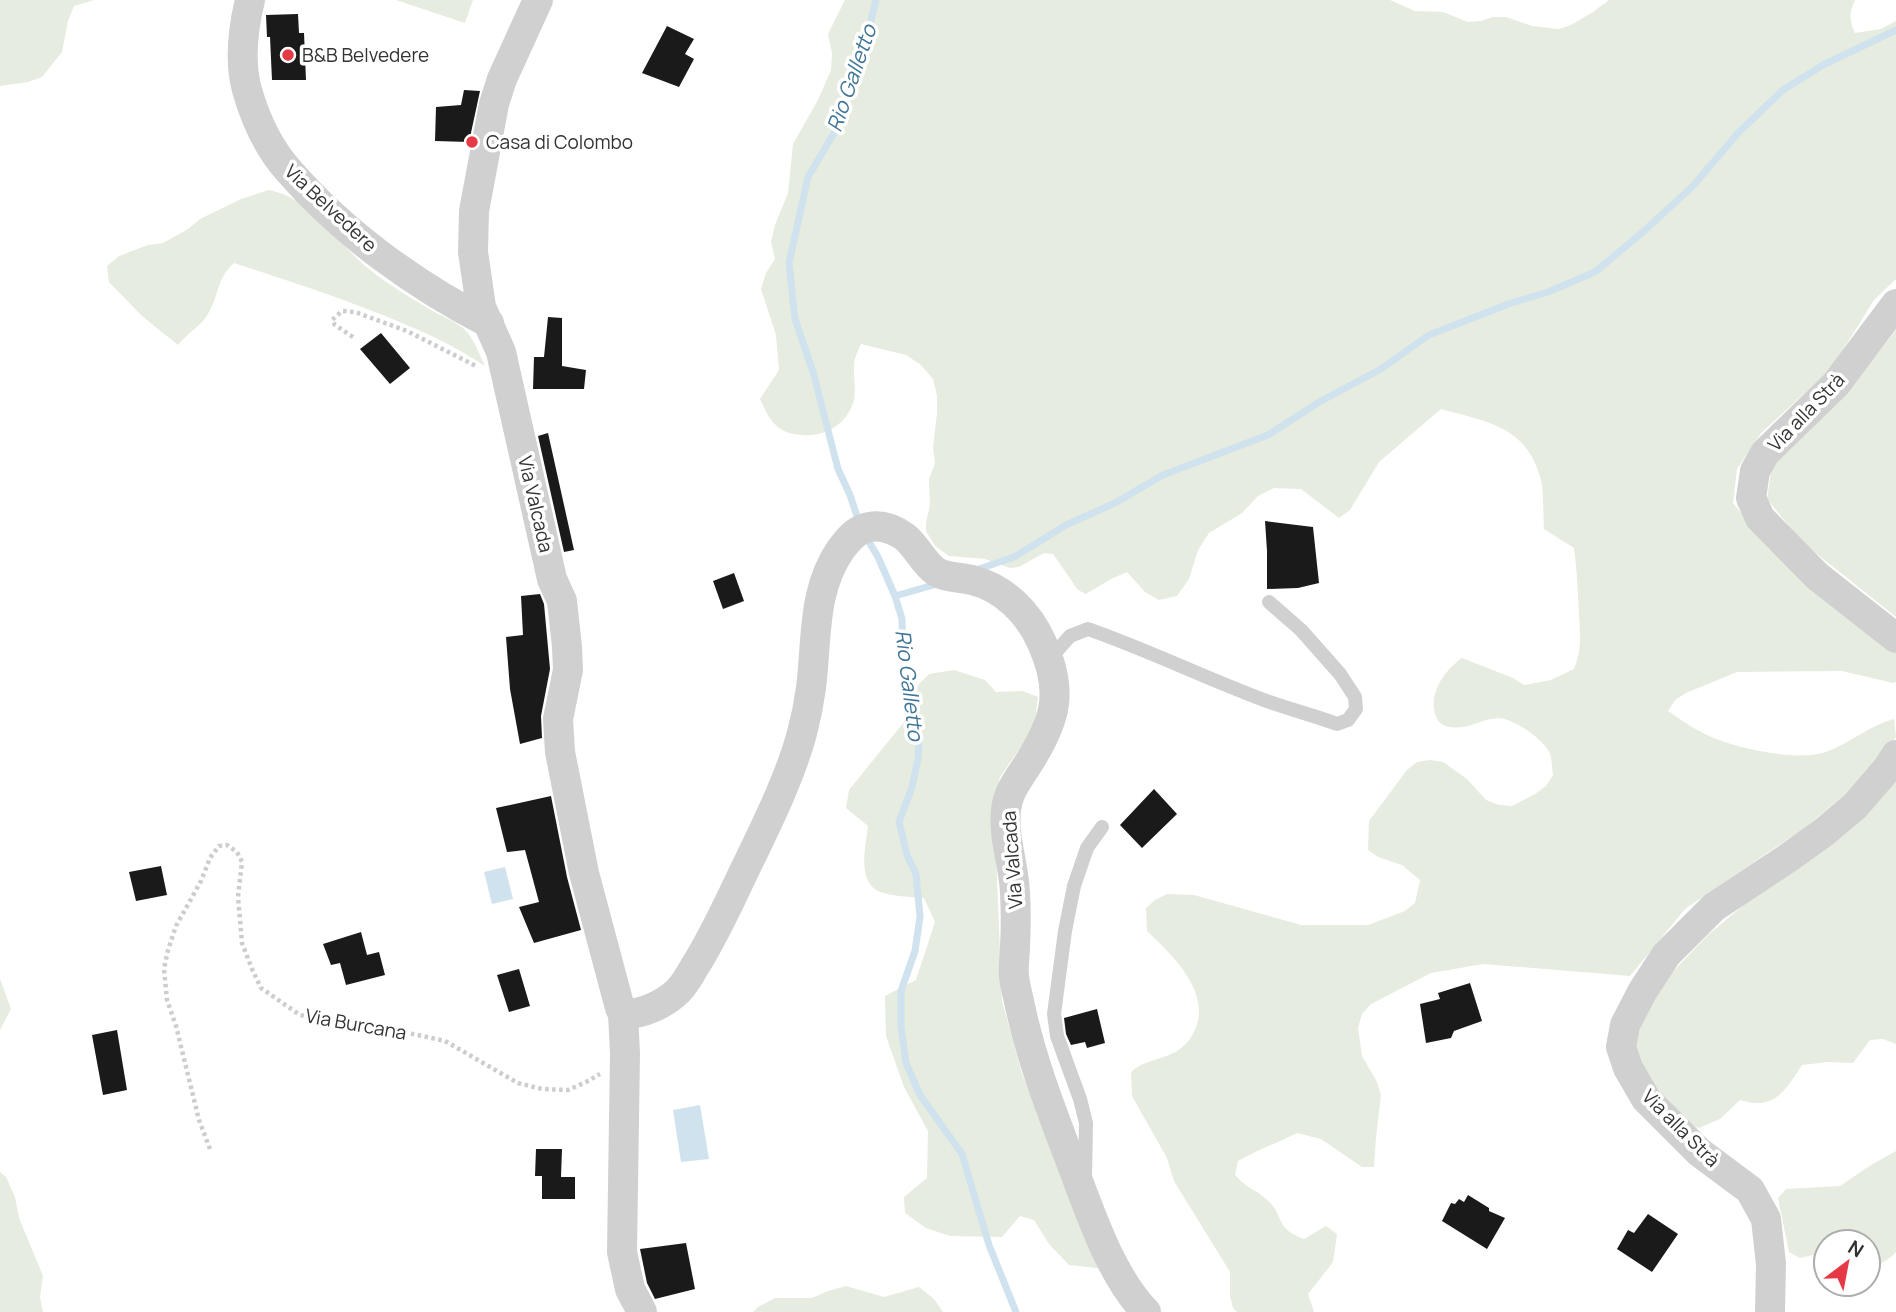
<svg xmlns="http://www.w3.org/2000/svg" width="1896" height="1312" viewBox="0 0 1896 1312" font-family="Manrope,sans-serif">
	<style>
		.green { fill: #e6ecdf }
		.water { fill: #cfe2ee }
		.lines { fill: none; stroke-linecap: round; stroke-linejoin: round }
		.stream { stroke: #cfe2ee; stroke-width: 7 }
		.building { fill: #1a1a1a }
		.path { stroke: #cdcdcd; stroke-width: 4.5; stroke-dasharray: 3.5 3.5; stroke-linecap: butt }
		.lane { stroke: #d0d0d0; stroke-width: 14 }
		.street { stroke: #d0d0d0; stroke-width: 30 }
		.poi-dot { fill: #e63946; stroke: #fff; stroke-width: 2.5 }
		.labels { text-anchor: middle; dominant-baseline: central; stroke-width: 7; stroke-linejoin: round; paint-order: stroke }
		.poi-label { font-size: 19px; fill: #333; stroke: #fff; text-anchor: start }
		.street-label { font-size: 19px; fill: #333; stroke: #fff }
		.water-label { font-size: 21px; font-style: italic; fill: #3f7597; stroke: #fff }
	</style>
	<rect width="100%" height="100%" fill="#fff"/>
	<!-- green -->
	<path class="green" d="M 0,0 L 94,0 L 74,6 L 68,21 L 62,52 L 42,77 L 28,82 L 0,86 Z
		M 396,0 L 473,0 L 465,23 Z
		M 845,0 L 1390,0 L 1415,11 L 1443,12 L 1468,22 L 1481,21 L 1493,17 L 1506,17 L 1532,26 L 1559,29 L 1571,25 L 1593,12 L 1609,0 L 1855,0 C 1849,13 1849,21 1855,33 L 1881,29 L 1896,21 L 1896,279 L 1874,300 L 1831,369 L 1761,433 L 1737,469 L 1733,503 L 1768,545 L 1896,651 L 1896,682 L 1893,683 L 1842,671 L 1737,672 L 1686,693 L 1675,700 L 1668,711 C 1680,719 1692,728 1705,734 C 1732,748 1798,762 1826,752 C 1850,743 1870,725 1894,719 L 1896,737 L 1862,781 L 1804,828 L 1685,909 L 1630,976 L 1483,964 L 1431,973 L 1371,1004 L 1362,1014 L 1358,1028 L 1362,1056 L 1377,1082 L 1381,1095 L 1376,1137 L 1374,1167 L 1362,1167 L 1321,1139 L 1297,1133 C 1277,1143 1257,1150 1238,1161 L 1235,1175 C 1246,1188 1255,1189 1266,1199 C 1285,1214 1273,1228 1304,1239 L 1326,1226 L 1337,1234 L 1333,1262 L 1308,1294 L 1314,1312 L 1237,1312 L 1233,1308 L 1230,1296 L 1230,1272 L 1174,1181 L 1167,1158 L 1132,1096 L 1131,1072 C 1147,1058 1165,1060 1180,1049 C 1187,1044 1190,1039 1194,1032 C 1213,993 1173,956 1147,931 L 1146,908 L 1155,900 L 1167,894 L 1194,895 L 1301,925 L 1368,925 L 1405,911 L 1415,903 L 1420,880 L 1402,865 L 1378,857 L 1368,850 L 1369,821 L 1407,770 L 1417,762 L 1430,760 L 1443,762 L 1467,779 L 1486,800 L 1499,805 L 1512,806 L 1535,794 L 1546,786 L 1553,775 C 1552,769 1552,760 1550,754 C 1545,740 1513,718 1498,718 C 1481,719 1468,730 1450,727 C 1442,726 1437,721 1435,714 C 1429,692 1445,670 1462,658 L 1513,678 L 1524,685 L 1551,680 L 1574,669 C 1582,651 1580,634 1579,615 C 1578,592 1577,570 1574,548 L 1544,529 C 1543,516 1544,492 1541,480 C 1527,426 1488,422 1441,409 L 1379,462 L 1350,510 L 1339,518 L 1301,489 L 1274,488 L 1258,496 L 1242,513 L 1209,533 L 1198,550 L 1189,579 L 1177,596 L 1159,600 L 1145,592 L 1127,572 L 1111,579 L 1086,594 L 1078,590 L 1053,554 L 1044,553 L 1019,567 L 1010,568 L 985,559 L 949,556 L 935,546 L 926,531 L 926,523 L 930,505 L 929,479 L 935,463 L 933,447 L 937,413 L 937,396 L 933,379 L 921,365 L 906,355 L 861,344 C 858,351 854,358 854,365 C 853,377 857,391 853,403 C 846,425 824,437 802,435 C 777,434 770,421 760,399 L 779,370 L 776,335 L 761,289 L 766,273 L 775,259 L 771,242 L 775,225 L 788,193 L 793,144 L 818,100 L 831,70 L 832,53 L 828,34 Z
		M 269,190 C 310,198 335,239 364,265 C 384,282 409,297 431,310 C 441,316 455,321 464,329 C 474,338 479,354 485,366 C 444,339 408,325 362,307 C 320,291 277,277 234,263 C 216,279 220,293 209,312 C 202,326 187,333 178,345 L 142,316 L 109,282 L 107,266 L 119,256 L 148,245 L 163,243 L 188,229 L 200,219 L 241,199 Z
		M 1896,330 L 1896,617 L 1802,542 L 1767,499 L 1772,465 L 1851,388 Z
		M 954,670 L 985,680 L 996,692 L 1023,691 L 1038,697 L 1034,728 L 1000,777 L 994,806 L 1002,1001 L 1022,1074 L 1059,1164 L 1106,1269 L 1069,1265 L 1049,1244 L 1034,1220 L 1020,1216 L 1002,1237 L 950,1236 L 926,1228 L 905,1213 L 904,1197 L 927,1178 L 928,1131 L 904,1087 L 886,1036 L 885,996 L 916,980 L 935,922 L 924,898 C 911,897 892,896 880,892 C 856,882 866,845 868,826 L 846,808 L 849,790 L 904,722 L 918,685 L 929,674 Z
		M 1896,778 L 1896,1044 L 1883,1039 L 1870,1040 L 1853,1063 L 1828,1062 L 1802,1065 C 1785,1091 1774,1111 1740,1100 L 1720,1119 L 1699,1128 L 1686,1124 L 1636,1071 L 1634,1034 L 1660,985 L 1709,934 Z
		M 0,979 L 11,1009 L 0,1030 Z
		M 1896,1151 L 1896,1252 C 1888,1261 1880,1265 1868,1266 L 1868,1242 L 1826,1242 L 1826,1252 L 1800,1258 L 1789,1252 L 1778,1198 L 1786,1189 L 1840,1186 L 1871,1165 Z
		M 0,1172 L 6,1177 L 15,1197 L 19,1218 L 43,1276 L 40,1297 L 43,1312 L 0,1312 Z
		M 846,1286 L 884,1297 L 919,1287 L 934,1299 L 943,1312 L 753,1312 L 758,1307 L 775,1298 L 812,1298 L 828,1291 Z"/>
	<!-- water -->
	<path class="water" d="M 505,867 L 513,899 L 492,904 L 484,872 Z
		M 700,1105 L 709,1159 L 681,1162 L 673,1110 Z"/>
	<g class="lines">
		<!-- stream -->
		<path class="stream" d="M 857,516 L 850,495 L 838,469 L 813,372 L 795,319 L 789,263 L 808,177 L 834,133 L 860,65 L 876,0
			M 866,537 L 878,557 L 895,596 L 902,619 L 903,652 L 919,737 L 918,759 L 912,787 L 899,822 L 907,855 L 916,874 L 920,917 L 915,951 L 901,991 L 901,1026 L 906,1063 L 920,1095 L 962,1154 L 989,1245 L 1016,1312
			M 976,570 L 1014,557 L 1066,525 L 1115,503 L 1163,475 L 1268,435 L 1321,401 L 1381,369 L 1429,335 L 1511,303 L 1548,292 L 1595,272 L 1644,231 L 1693,186 L 1738,133 L 1783,90 L 1823,65 L 1896,30
			M 895,596 L 937,584"/>
	</g>
	<!-- building -->
	<path class="building" d="M 298,14 L 299,33 L 304,33 L 306,80 L 272,80 L 270,37 L 267,37 L 266,15 Z
		M 667,26 L 694,39 L 685,54 L 694,59 L 679,87 L 642,73 Z
		M 464,90 L 480,91 L 469,142 L 435,141 L 436,107 L 461,105 Z
		M 548,317 L 562,318 L 562,366 L 586,370 L 584,389 L 533,389 L 534,357 L 544,357 Z
		M 381,333 L 410,368 L 390,384 L 360,349 Z
		M 548,433 L 574,550 L 564,552 L 538,436 Z
		M 1265,521 L 1313,527 L 1319,583 L 1298,588 L 1267,589 L 1267,551 Z
		M 734,573 L 744,601 L 723,609 L 713,581 Z
		M 540,594 L 544,604 L 550,669 L 541,716 L 542,738 L 520,744 L 510,689 L 506,637 L 523,635 L 521,596 Z
		M 1154,789 L 1177,814 L 1142,848 L 1120,825 Z
		M 551,796 L 567,877 L 581,930 L 534,943 L 519,907 L 539,902 L 525,850 L 507,852 L 496,808 Z
		M 161,866 L 167,895 L 136,901 L 129,872 Z
		M 361,932 L 367,955 L 379,952 L 385,975 L 346,985 L 340,963 L 331,965 L 323,944 Z
		M 519,969 L 530,1006 L 509,1012 L 497,975 Z
		M 1470,983 L 1482,1021 L 1454,1031 L 1451,1038 L 1426,1043 L 1420,1004 L 1440,999 L 1438,993 Z
		M 1097,1009 L 1105,1043 L 1087,1048 L 1085,1042 L 1071,1045 L 1066,1034 L 1064,1018 Z
		M 117,1030 L 127,1090 L 103,1095 L 92,1035 Z
		M 536,1149 L 562,1149 L 561,1177 L 575,1177 L 575,1199 L 542,1199 L 542,1176 L 535,1176 Z
		M 1468,1195 L 1489,1208 L 1489,1211 L 1505,1218 L 1487,1249 L 1442,1221 L 1451,1203 L 1455,1204 L 1459,1199 L 1464,1202 Z
		M 1648,1214 L 1678,1234 L 1652,1272 L 1617,1249 L 1628,1230 L 1634,1233 Z
		M 686,1243 L 695,1289 L 655,1299 L 647,1283 L 640,1249 Z"/>
	<g class="lines">
		<!-- path -->
		<path class="path" d="M 353,337 L 335,325 L 332,320 L 342,311 L 355,312 L 407,331 L 478,367
			M 210,1149 L 199,1120 L 176,1026 L 167,1000 L 164,969 L 168,950 L 176,926 L 201,881 L 210,858 L 219,846 L 227,845 L 237,852 L 242,862 L 238,897 L 240,919 L 242,943 L 252,969 L 261,988 L 300,1015 L 344,1024 L 399,1031 L 445,1041 L 518,1083 L 542,1089 L 568,1090 L 586,1082 L 600,1074"/>
		<!-- lane -->
		<path class="lane" d="M 1049,660 L 1070,636 L 1088,629 C 1148,650 1205,678 1264,700 C 1288,709 1313,715 1337,724 L 1348,720 L 1356,709 L 1355,697 L 1340,674 L 1301,630 L 1269,602
			M 1085,1177 L 1086,1123 L 1080,1099 L 1057,1036 L 1054,1014 L 1065,931 L 1074,886 L 1087,848 L 1102,827"/>
		<!-- street -->
		<path class="street" d="M 250,0 C 243,29 239,61 247,90 C 255,118 269,149 289,171 C 343,233 416,286 489,323
			M 538,0 L 502,79 L 494,104 L 474,211 L 473,252 L 481,307 L 501,352 L 552,579 L 562,601 L 567,647 L 568,670 L 558,719 L 560,752 L 584,873 L 620,1008 L 623,1014 C 641,1015 665,1004 678,991 C 685,984 690,975 695,966 C 711,941 724,913 737,886 C 760,837 788,785 802,733 C 806,718 809,703 811,688 C 817,641 812,590 841,549 C 847,541 853,533 863,529 C 878,523 892,528 905,537 C 917,547 923,562 935,571 C 945,578 960,577 972,580 C 1004,588 1029,613 1042,643 C 1064,692 1056,720 1028,764 C 1018,780 1008,791 1006,810 C 1003,838 1014,865 1015,893 C 1016,910 1016,928 1015,946 C 1015,956 1013,966 1014,976 C 1015,986 1018,996 1020,1006 C 1031,1058 1050,1107 1069,1157 C 1088,1206 1109,1274 1146,1312
			M 1896,304 L 1836,384 L 1765,453 L 1755,471 L 1751,498 L 1760,518 L 1817,576 L 1896,638
			M 623,1014 L 625,1053 L 622,1252 L 630,1289 L 642,1312
			M 1770,1312 L 1771,1264 L 1766,1219 L 1750,1190 L 1699,1152 L 1646,1099 L 1628,1068 L 1621,1047 L 1625,1025 L 1642,992 L 1666,955 L 1714,907 L 1788,858 L 1824,832 L 1855,806 L 1887,769 L 1896,755"/>
	</g>
	<!-- markers -->
	<g class="poi-dot">
		<circle cx="288" cy="55" r="7"/>
		<circle cx="472" cy="142" r="7"/>
	</g>
	<g class="labels">
		<!-- poi labels -->
		<g class="poi-label">
			<text x="302" y="55">B&amp;B Belvedere</text>
			<text x="486" y="142">Casa di Colombo</text>
		</g>
		<!-- street labels -->
		<g class="street-label">
			<text transform="translate(331 208) rotate(43)">Via Belvedere</text>
			<text transform="translate(1806 412) rotate(-46)">Via alla Strà</text>
			<text transform="translate(536 504) rotate(77)">Via Valcada</text>
			<text transform="translate(1012 860) rotate(-94)">Via Valcada</text>
			<text transform="translate(356 1024) rotate(10)">Via Burcana</text>
			<text transform="translate(1681 1128) rotate(45)">Via alla Strà</text>
		</g>
		<!-- water labels -->
		<g class="water-label">
			<text transform="translate(851 78) rotate(-71)">Rio Galletto</text>
			<text transform="translate(910 685) rotate(83)">Rio Galletto</text>
		</g>
	</g>
	<!-- north arrow -->
	<g transform="translate(1847 1263) rotate(32)"><circle r="33" fill="#ffffff" stroke="#adadad" stroke-width="2"/>
	<path d="M0-5L12 26L0 18L-12 26Z" fill="#e63946"/>
	<text y="-10" font-size="19" font-weight="bold" text-anchor="middle" fill="#333333">N</text>
	</g>
</svg>
